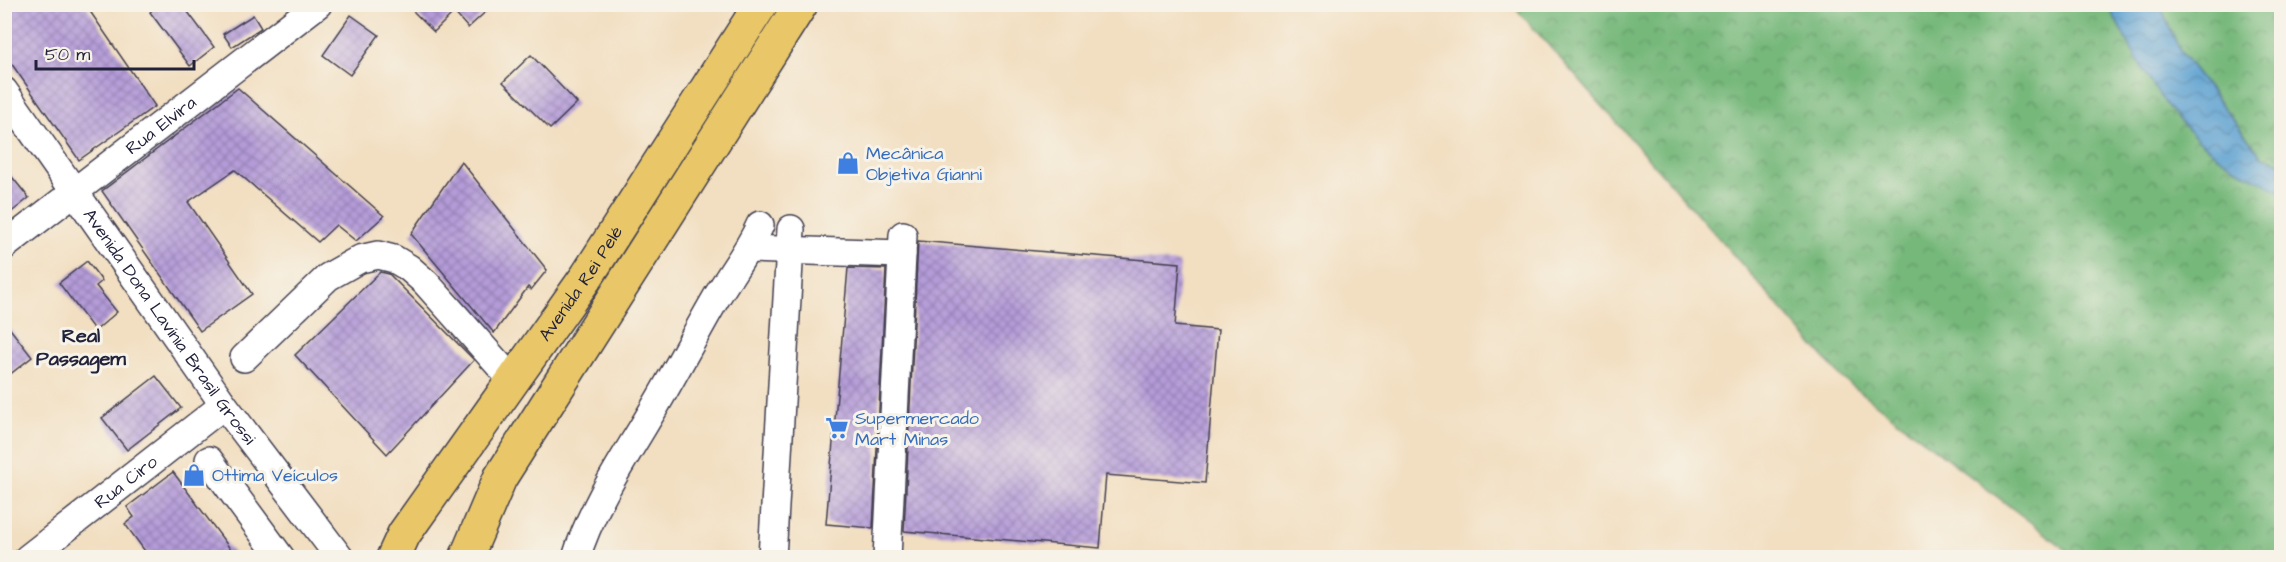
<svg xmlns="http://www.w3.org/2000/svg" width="2286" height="562" viewBox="0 0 2286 562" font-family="'Architects Daughter',sans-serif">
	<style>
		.forest { fill: url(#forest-crowns); stroke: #4c6d5a; stroke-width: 1.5 }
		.water { fill: url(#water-waves); stroke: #406286; stroke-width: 1.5 }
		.building { fill: url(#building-cross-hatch) }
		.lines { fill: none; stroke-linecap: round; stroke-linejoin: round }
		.minor-casing { stroke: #413e4f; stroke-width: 30 }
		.major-casing { stroke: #413e4f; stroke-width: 36 }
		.minor { stroke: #fff; stroke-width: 27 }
		.major { stroke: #e9c769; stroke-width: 33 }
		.labels { text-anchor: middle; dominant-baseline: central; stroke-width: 6; stroke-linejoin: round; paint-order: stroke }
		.street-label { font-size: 18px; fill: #22223b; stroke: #f7f3e8 }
		.shop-label { font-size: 18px; fill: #366cbe; stroke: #f7f3e8; text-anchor: start }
		.neighbourhood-label { font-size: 20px; font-weight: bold; fill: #22223b; stroke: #f7f3e8 }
	</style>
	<defs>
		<pattern id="forest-crowns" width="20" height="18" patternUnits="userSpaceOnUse" patternTransform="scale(1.5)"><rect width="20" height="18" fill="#76b87a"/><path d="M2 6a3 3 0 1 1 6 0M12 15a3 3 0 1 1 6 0" fill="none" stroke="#609565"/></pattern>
		<pattern id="water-waves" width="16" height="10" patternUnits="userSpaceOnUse" patternTransform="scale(1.5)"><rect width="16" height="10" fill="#5da1d1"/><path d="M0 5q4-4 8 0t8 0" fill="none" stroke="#4c83ab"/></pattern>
		<pattern id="building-cross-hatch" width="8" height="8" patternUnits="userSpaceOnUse" patternTransform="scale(1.5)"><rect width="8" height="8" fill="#b59cd9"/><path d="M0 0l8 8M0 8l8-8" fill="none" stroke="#937fb1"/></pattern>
	</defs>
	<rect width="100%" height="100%" fill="#f7f3e8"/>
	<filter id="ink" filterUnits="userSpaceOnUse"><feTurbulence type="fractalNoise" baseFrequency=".0167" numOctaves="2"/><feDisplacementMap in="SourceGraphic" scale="12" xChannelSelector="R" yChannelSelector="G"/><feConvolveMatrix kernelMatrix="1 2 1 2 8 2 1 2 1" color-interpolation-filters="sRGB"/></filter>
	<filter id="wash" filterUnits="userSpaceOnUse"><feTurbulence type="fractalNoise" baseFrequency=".008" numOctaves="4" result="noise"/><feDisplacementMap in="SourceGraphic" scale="24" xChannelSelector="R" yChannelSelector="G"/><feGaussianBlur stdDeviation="1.35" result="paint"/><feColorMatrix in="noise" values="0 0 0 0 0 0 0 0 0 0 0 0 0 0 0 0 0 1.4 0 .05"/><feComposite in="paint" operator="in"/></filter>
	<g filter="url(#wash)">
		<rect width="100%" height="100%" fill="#f2dec0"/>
		<!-- forest -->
		<path class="forest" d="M 1513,5 L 2108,5 C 2138,64 2169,122 2225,161 C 2242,173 2263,182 2281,192 L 2281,557 L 2076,557 L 1842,378 Z
			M 2160,5 L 2281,5 L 2281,162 L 2262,157 L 2180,51 Z"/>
		<!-- water -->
		<path class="water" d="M 2108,5 L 2160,5 L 2180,51 L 2262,157 L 2281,162 L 2281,192 C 2263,182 2242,173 2225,161 C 2164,119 2141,67 2108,5 Z"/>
		<g id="blocks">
			<!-- building -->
			<path class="building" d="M 4,4 L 85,4 L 155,106 L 79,160 L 4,53 Z
				M 159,4 L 182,4 L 214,47 L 190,66 L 150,12 Z
				M 406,4 L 494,4 L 468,28 L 454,12 L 434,32 Z
				M 253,15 L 261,28 L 232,47 L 223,34 Z
				M 351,15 L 379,35 L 350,75 L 323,55 Z
				M 531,55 L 577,103 L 550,129 L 503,82 Z
				M 238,88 L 384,216 L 356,241 L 336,225 L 318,242 L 235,170 L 188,202 L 252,294 L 200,331 L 102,191 Z
				M 461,161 L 547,270 L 531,290 L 528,287 L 494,333 L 411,234 Z
				M 4,167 L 29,198 L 4,218 Z
				M 918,241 L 1180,263 L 1175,326 L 1218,330 L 1205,483 L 1106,475 L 1100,548 L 904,531 Z
				M 87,261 L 102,281 L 96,286 L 117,312 L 95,331 L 59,283 Z
				M 848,268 L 886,269 L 873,528 L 826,524 Z
				M 380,272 L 389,274 L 474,360 L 387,454 L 295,355 Z
				M 4,321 L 32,357 L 4,379 Z
				M 156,376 L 181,408 L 127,450 L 102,418 Z
				M 173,472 L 237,558 L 150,558 L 125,524 L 134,517 L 127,507 Z"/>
		</g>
	</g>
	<g filter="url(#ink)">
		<use href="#blocks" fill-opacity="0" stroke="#413e4f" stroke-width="1.5"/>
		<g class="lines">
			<!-- minor casing -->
			<g class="minor-casing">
				<g id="minor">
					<path id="s1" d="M 4,91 L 224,405 L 340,558"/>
					<path id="s2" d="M 4,246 L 318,4"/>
					<path d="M 750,249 L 902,254"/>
					<path d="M 244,358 L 328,277 L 360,259 L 378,255 L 394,259 L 409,268 L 426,283 L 514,382"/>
					<path d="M 209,460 L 281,558"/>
					<path id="s3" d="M 28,558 L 224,405"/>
					<path d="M 576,558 C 592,506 623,461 650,415 C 673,377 693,338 715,300 C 730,274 748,252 760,225"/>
					<path d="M 772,558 L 791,229"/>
					<path d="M 887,558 L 903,235"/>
				</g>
			</g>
			<!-- major casing -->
			<g class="major-casing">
				<g id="major">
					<path id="s4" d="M 393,558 L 404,534 L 587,276 L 761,4"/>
					<path d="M 466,558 L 500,478 L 801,4"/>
				</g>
			</g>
			<!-- minor -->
			<use href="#minor" class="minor"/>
			<!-- major -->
			<use href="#major" class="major"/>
		</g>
	</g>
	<!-- icons -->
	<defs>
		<g id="shop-bare" transform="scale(1.8)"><path d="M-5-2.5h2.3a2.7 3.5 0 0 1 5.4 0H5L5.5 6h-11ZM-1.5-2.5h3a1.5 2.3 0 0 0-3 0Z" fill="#3f7fe0" stroke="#f7f3e8" stroke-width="2.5" paint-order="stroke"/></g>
		<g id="supermarket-bare" transform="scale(1.8)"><path d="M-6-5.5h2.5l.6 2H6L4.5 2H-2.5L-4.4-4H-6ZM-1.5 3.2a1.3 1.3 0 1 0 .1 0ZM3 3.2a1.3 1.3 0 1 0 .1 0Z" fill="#3f7fe0" stroke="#f7f3e8" stroke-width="2.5" paint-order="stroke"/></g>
	</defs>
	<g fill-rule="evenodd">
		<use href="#shop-bare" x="848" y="163"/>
		<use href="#supermarket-bare" x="837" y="428"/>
		<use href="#shop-bare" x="194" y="475"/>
	</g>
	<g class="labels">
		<!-- street labels -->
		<g class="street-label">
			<text stroke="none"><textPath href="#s2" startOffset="198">Rua Elvira</textPath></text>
			<text stroke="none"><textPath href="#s4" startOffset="333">Avenida Rei Pelé</textPath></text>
			<text stroke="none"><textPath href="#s1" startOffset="288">Avenida Dona Lavínia Brasil Grossi</textPath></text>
			<text stroke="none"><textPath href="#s3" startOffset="124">Rua Ciro</textPath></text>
		</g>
		<!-- shop labels -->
		<g class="shop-label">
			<text x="866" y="153">Mecânica<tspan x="866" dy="21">Objetiva Gianni</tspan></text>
			<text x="855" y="418">Supermercado<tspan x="855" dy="21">Mart Minas</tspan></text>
			<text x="212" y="475">Ottima Veículos</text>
		</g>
		<!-- neighbourhood labels -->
		<g class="neighbourhood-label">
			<text x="81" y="336">Real<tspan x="81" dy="23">Passagem</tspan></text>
		</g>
	</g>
	<!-- margin -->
	<rect width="2286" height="562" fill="none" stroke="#f7f3e8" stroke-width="24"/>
	<!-- scale -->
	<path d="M36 60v9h158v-9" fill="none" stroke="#22223b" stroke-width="3"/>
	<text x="45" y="60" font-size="18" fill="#22223b" stroke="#f7f3e8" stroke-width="4.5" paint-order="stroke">50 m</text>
</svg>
